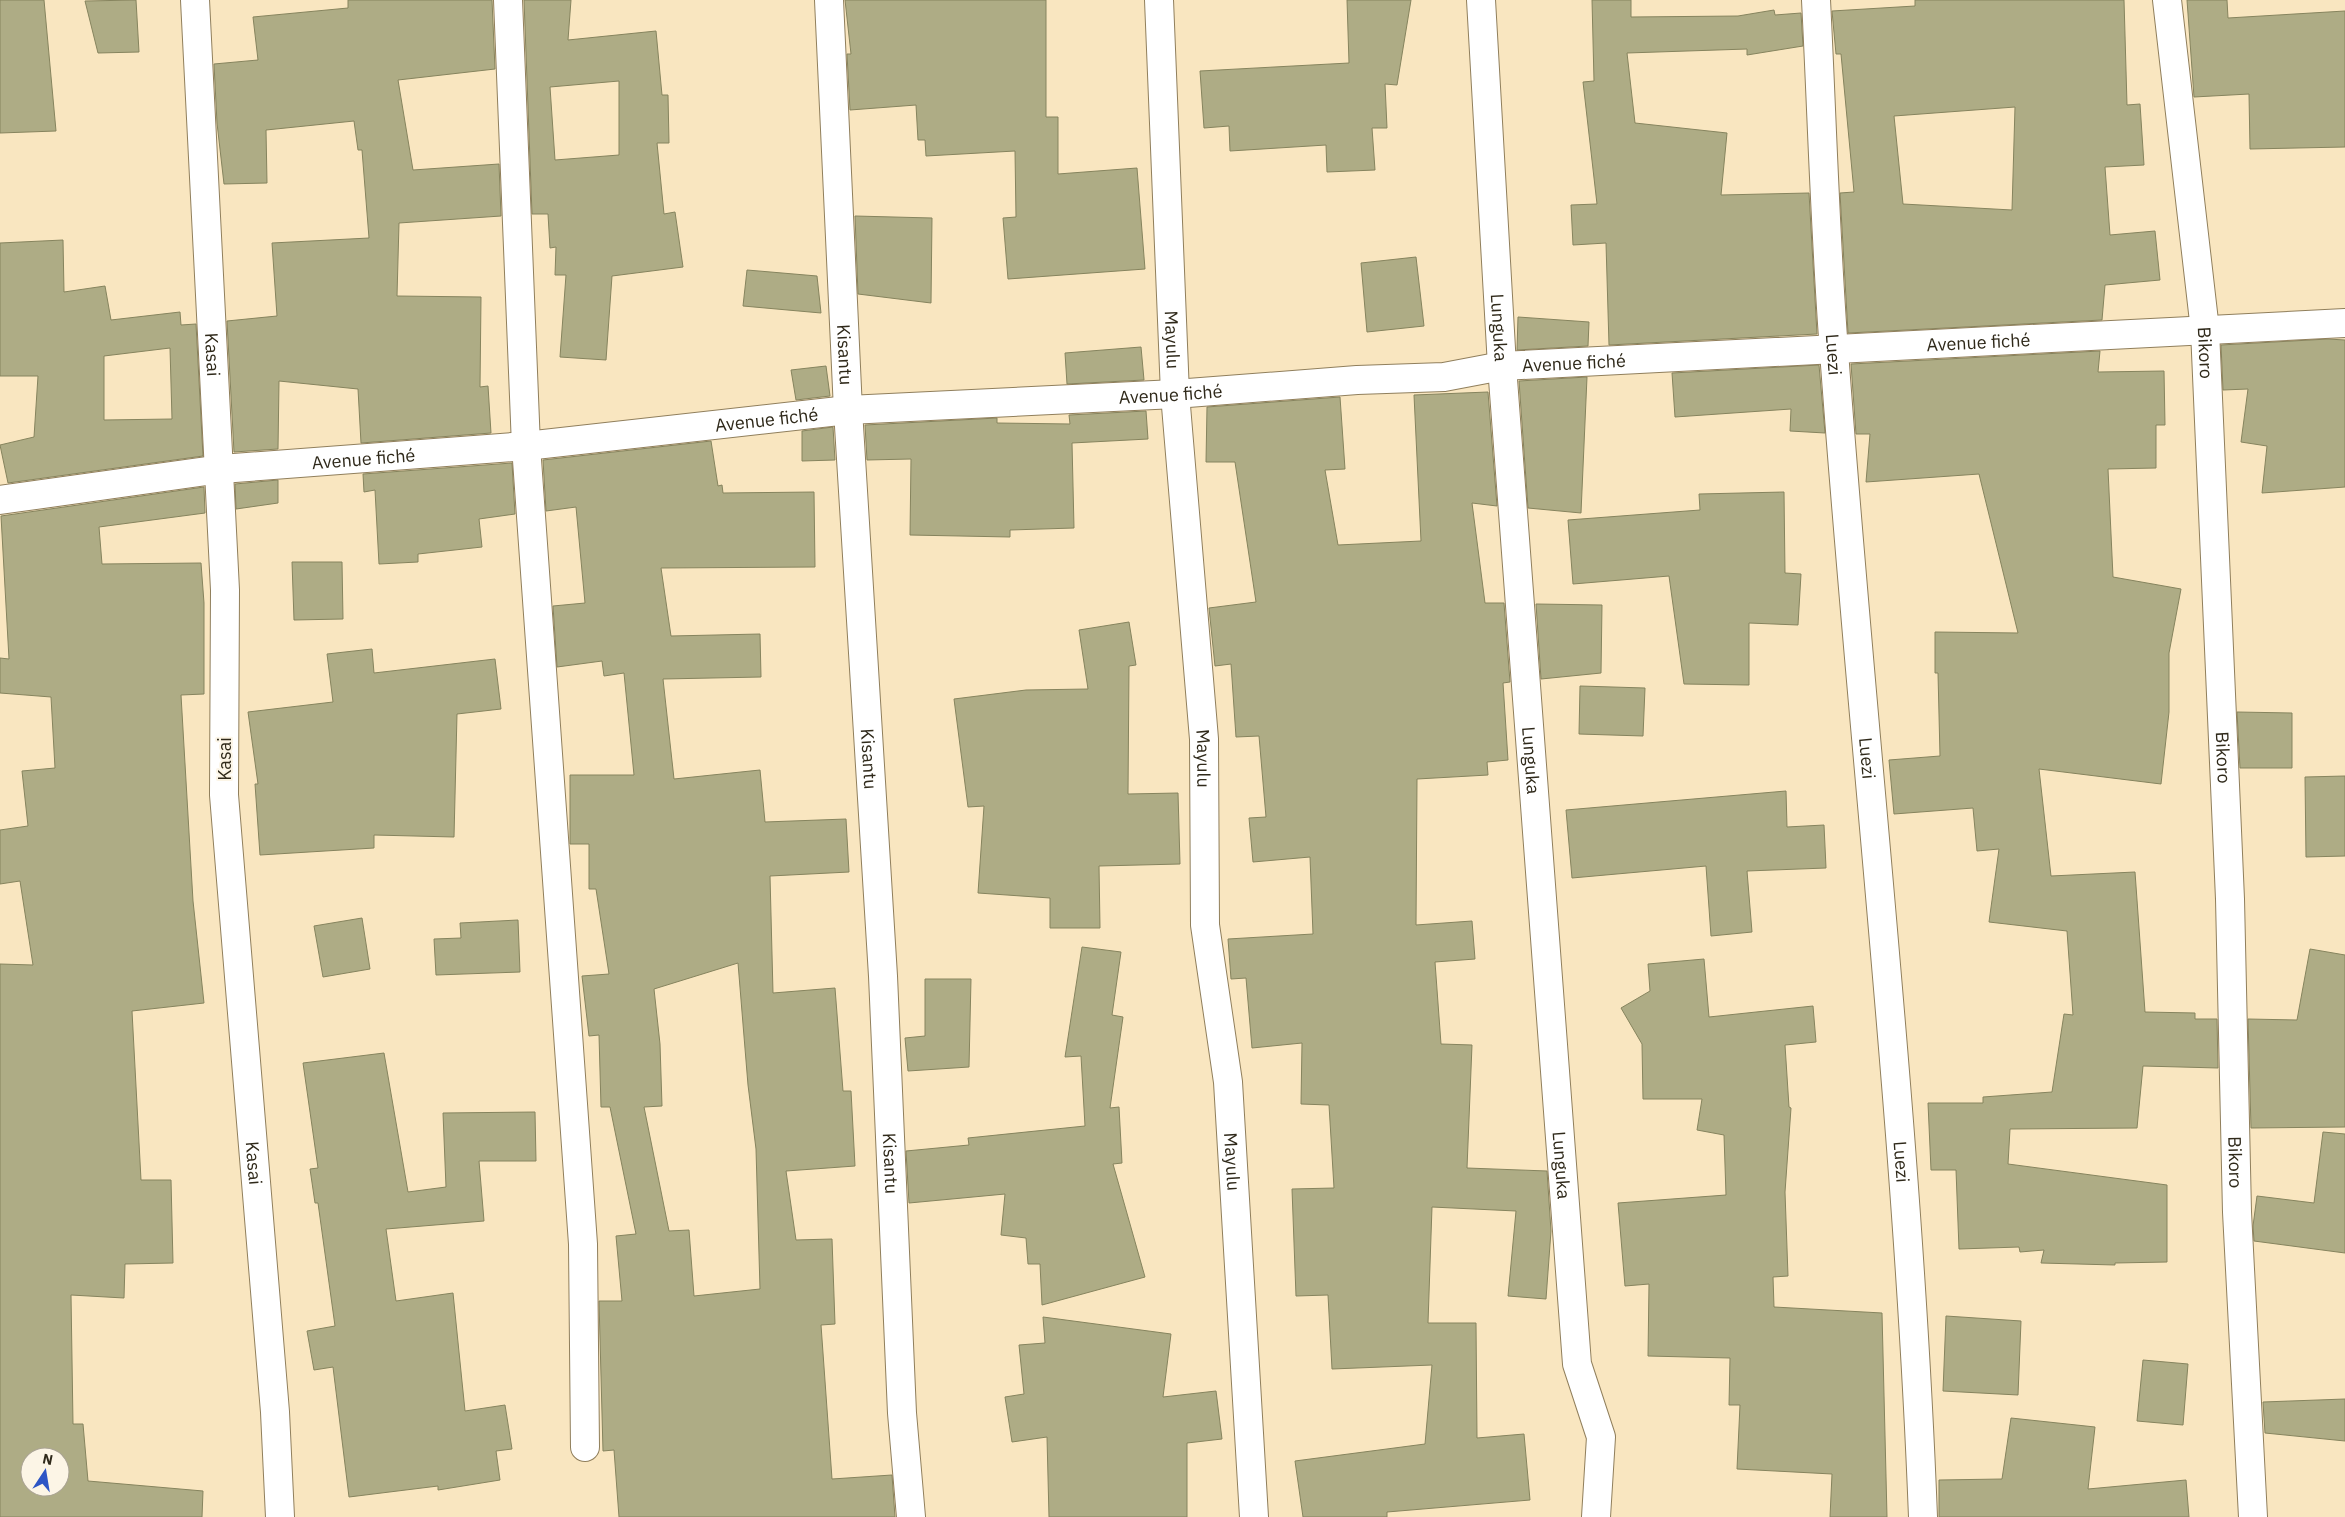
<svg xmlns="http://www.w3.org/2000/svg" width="2345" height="1517" viewBox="0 0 2345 1517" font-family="'IBM Plex Sans',sans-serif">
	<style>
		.building { fill: #aeac85; stroke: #86845e; fill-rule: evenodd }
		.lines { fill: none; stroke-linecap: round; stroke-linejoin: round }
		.minor-casing { stroke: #907f5c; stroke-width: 30 }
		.minor { stroke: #fff; stroke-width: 28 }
		.labels { text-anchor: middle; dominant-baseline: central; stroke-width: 4; stroke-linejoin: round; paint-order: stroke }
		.street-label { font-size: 18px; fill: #2f291a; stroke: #fcf5e6 }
	</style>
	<rect width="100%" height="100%" fill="#f9e6c0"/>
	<!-- building -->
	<path class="building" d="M 0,0 L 44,0 L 56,131 L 0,133 Z
		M 136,0 L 139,52 L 98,53 L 85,1 Z
		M 348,0 L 492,0 L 495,69 L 398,80 L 413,170 L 499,164 L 501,216 L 399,223 L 397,296 L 481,297 L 480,387 L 488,386 L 491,433 L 361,443 L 358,389 L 279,381 L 278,449 L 234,452 L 227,321 L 277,316 L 272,243 L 369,238 L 362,150 L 358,150 L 354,121 L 266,130 L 267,183 L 224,184 L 217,123 L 214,64 L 258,60 L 253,17 L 348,8 Z
		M 524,0 L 571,0 L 568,40 L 656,31 L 662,95 L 668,95 L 669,143 L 657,143 L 664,214 L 675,212 L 683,267 L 612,276 L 606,360 L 560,357 L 566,275 L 555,275 L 556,247 L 550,248 L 548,214 L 532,214 ZM 619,81 L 619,155 L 555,160 L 550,87 Z
		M 845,0 L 1046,0 L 1046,117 L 1058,117 L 1058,174 L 1137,168 L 1145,269 L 1008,279 L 1003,218 L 1016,217 L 1015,151 L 926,156 L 925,140 L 918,140 L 916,105 L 850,110 L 847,54 L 851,54 Z
		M 1347,0 L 1411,0 L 1397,85 L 1385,84 L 1387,128 L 1372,128 L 1375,170 L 1327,172 L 1326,145 L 1230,151 L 1229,126 L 1204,128 L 1200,71 L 1349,63 Z
		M 1592,0 L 1631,0 L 1631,17 L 1738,16 L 1774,10 L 1775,15 L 1801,13 L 1803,46 L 1747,55 L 1747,49 L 1627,53 L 1635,123 L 1727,133 L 1721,195 L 1809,193 L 1817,334 L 1609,345 L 1606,243 L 1573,245 L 1571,205 L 1597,204 L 1583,82 L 1594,81 Z
		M 1915,0 L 2124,0 L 2127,105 L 2140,104 L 2144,165 L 2105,167 L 2110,235 L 2155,231 L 2160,280 L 2105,285 L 2102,320 L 1848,333 L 1840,193 L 1854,192 L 1841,54 L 1836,54 L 1832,11 L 1915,6 ZM 2015,107 L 2012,210 L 1903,204 L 1894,116 Z
		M 2187,0 L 2227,0 L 2228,18 L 2345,11 L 2345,147 L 2250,149 L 2249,94 L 2194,97 Z
		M 855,216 L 932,218 L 931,303 L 858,294 Z
		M 63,240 L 64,292 L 105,286 L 111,320 L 180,312 L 181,325 L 196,324 L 203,456 L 8,483 L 0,445 L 34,437 L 38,376 L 0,376 L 0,243 ZM 170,348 L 172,419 L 104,420 L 104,356 Z
		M 1416,257 L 1424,326 L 1367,332 L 1361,263 Z
		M 747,270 L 817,276 L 821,313 L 743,306 Z
		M 1518,317 L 1589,322 L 1588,346 L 1517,350 Z
		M 2328,339 L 2345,340 L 2345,487 L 2262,493 L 2267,446 L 2241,442 L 2248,389 L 2223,390 L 2221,345 Z
		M 1141,347 L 1144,380 L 1067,384 L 1065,353 Z
		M 2100,351 L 2098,372 L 2164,371 L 2165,425 L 2156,425 L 2156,468 L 2108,469 L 2113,577 L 2181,589 L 2169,653 L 2169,712 L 2161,784 L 2039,769 L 2051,876 L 2135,872 L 2145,1012 L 2195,1013 L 2195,1019 L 2217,1019 L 2218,1068 L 2143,1066 L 2137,1128 L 2010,1129 L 2008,1164 L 2167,1185 L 2167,1262 L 2115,1263 L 2115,1265 L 2041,1263 L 2044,1250 L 2020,1252 L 2019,1247 L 1959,1249 L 1956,1170 L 1931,1170 L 1928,1103 L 1983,1103 L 1983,1097 L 2052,1092 L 2064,1014 L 2073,1015 L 2067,931 L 1989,922 L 1999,849 L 1977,851 L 1973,808 L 1894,814 L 1889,760 L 1940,756 L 1938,673 L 1935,673 L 1935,632 L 2018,633 L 1979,474 L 1866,482 L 1870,434 L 1856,434 L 1851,364 Z
		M 1819,365 L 1825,433 L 1790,431 L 1791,409 L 1675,417 L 1672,373 Z
		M 826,366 L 830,396 L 796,400 L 791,370 Z
		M 1587,377 L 1581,513 L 1528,508 L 1519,381 Z
		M 1488,392 L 1497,506 L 1472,503 L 1485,603 L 1504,603 L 1510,682 L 1503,683 L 1508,760 L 1487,762 L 1488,775 L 1417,779 L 1416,925 L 1472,921 L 1475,959 L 1435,962 L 1441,1044 L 1472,1045 L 1467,1168 L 1547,1171 L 1551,1231 L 1546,1299 L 1508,1296 L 1516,1211 L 1432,1207 L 1428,1323 L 1476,1323 L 1477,1438 L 1524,1434 L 1530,1500 L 1387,1512 L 1387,1517 L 1303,1517 L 1295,1461 L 1425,1444 L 1432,1365 L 1332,1369 L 1328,1295 L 1296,1296 L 1292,1189 L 1334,1188 L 1329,1105 L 1301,1104 L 1302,1043 L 1252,1048 L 1246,978 L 1231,979 L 1228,939 L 1313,934 L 1310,857 L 1253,862 L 1249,818 L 1266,817 L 1259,736 L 1236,737 L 1231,664 L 1215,666 L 1209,608 L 1256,602 L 1235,462 L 1206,462 L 1207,407 L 1340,397 L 1345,469 L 1325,470 L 1338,545 L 1421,541 L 1414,395 Z
		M 1146,411 L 1148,439 L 1072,443 L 1074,528 L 1010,530 L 1010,537 L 910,535 L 911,459 L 867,460 L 865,425 L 997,418 L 997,423 L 1070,424 L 1069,415 Z
		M 833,427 L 835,460 L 802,461 L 802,431 Z
		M 711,441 L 718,486 L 722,485 L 723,493 L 814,492 L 815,567 L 661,568 L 671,636 L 760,634 L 761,677 L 663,679 L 674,779 L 760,770 L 765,822 L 846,819 L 849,872 L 770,876 L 773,993 L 835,988 L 843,1091 L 851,1091 L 855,1166 L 786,1171 L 796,1240 L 832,1239 L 835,1324 L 821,1325 L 832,1479 L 892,1475 L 895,1517 L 619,1517 L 614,1450 L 603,1451 L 599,1301 L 622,1301 L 616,1236 L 636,1234 L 610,1107 L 601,1107 L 599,1035 L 589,1036 L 582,976 L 609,974 L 596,889 L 589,889 L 589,844 L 570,844 L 570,775 L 634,775 L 624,673 L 604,676 L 602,661 L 557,667 L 553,606 L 585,603 L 576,507 L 546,511 L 543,460 ZM 738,963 L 748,1085 L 756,1149 L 760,1289 L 694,1296 L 689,1230 L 669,1231 L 644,1107 L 662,1106 L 660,1044 L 654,989 Z
		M 512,463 L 515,514 L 479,519 L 482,547 L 418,554 L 418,562 L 379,564 L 375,490 L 364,492 L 363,474 Z
		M 278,480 L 278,503 L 236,509 L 235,484 Z
		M 204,487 L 205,513 L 99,527 L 102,564 L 201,563 L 204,603 L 204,694 L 181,695 L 193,901 L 204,1003 L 132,1011 L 141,1180 L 171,1180 L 173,1263 L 125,1264 L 124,1298 L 71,1295 L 73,1424 L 83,1424 L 88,1481 L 203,1491 L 202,1517 L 0,1517 L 0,964 L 33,965 L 20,881 L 0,884 L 0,830 L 28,826 L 22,771 L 55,768 L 51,697 L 0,693 L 0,658 L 9,659 L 1,516 ZM 30,1457 L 60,1457 L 60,1487 L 30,1487 Z
		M 1784,492 L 1785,573 L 1801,574 L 1798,625 L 1749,623 L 1749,685 L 1684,684 L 1669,576 L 1573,584 L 1568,520 L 1700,510 L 1699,494 Z
		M 292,562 L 342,562 L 343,619 L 294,620 Z
		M 1536,604 L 1602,605 L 1601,673 L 1541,679 Z
		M 1129,622 L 1136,665 L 1129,666 L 1128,794 L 1178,793 L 1180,864 L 1099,866 L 1100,928 L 1050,928 L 1050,898 L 978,893 L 984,806 L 968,807 L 954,699 L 1026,690 L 1088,689 L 1079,630 Z
		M 372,649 L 374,673 L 495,659 L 501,709 L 457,714 L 454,837 L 374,835 L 374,848 L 260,855 L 255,784 L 258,784 L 248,712 L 333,702 L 327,654 Z
		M 1580,686 L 1645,688 L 1643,736 L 1579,734 Z
		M 2237,712 L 2292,713 L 2292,768 L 2240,768 Z
		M 2345,776 L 2345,856 L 2306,857 L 2305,777 Z
		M 1786,791 L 1787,827 L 1824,825 L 1826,868 L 1747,871 L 1752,932 L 1711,936 L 1706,866 L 1572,878 L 1566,810 Z
		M 362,918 L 370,969 L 323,977 L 314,926 Z
		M 518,920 L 520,972 L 436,975 L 434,939 L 461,938 L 460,923 Z
		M 1082,947 L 1121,952 L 1112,1015 L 1123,1017 L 1110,1108 L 1119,1107 L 1122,1163 L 1113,1164 L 1145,1277 L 1042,1305 L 1040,1264 L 1028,1264 L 1026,1238 L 1001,1235 L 1005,1194 L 909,1203 L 906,1151 L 969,1145 L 968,1138 L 1085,1126 L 1081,1056 L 1065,1057 Z
		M 2310,949 L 2345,955 L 2345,1127 L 2251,1128 L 2248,1019 L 2297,1020 Z
		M 1704,959 L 1709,1017 L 1813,1006 L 1816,1042 L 1785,1045 L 1789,1107 L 1791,1108 L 1785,1192 L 1788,1276 L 1773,1277 L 1774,1307 L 1882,1313 L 1887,1517 L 1830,1517 L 1832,1474 L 1737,1469 L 1740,1405 L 1729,1405 L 1730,1358 L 1648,1356 L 1649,1284 L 1625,1286 L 1618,1203 L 1726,1195 L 1724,1135 L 1697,1130 L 1702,1099 L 1643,1099 L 1642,1044 L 1621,1008 L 1650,991 L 1648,964 Z
		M 925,979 L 971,979 L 969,1067 L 908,1071 L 905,1038 L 925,1036 Z
		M 384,1053 L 408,1192 L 446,1187 L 443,1113 L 535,1112 L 536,1161 L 479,1161 L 484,1221 L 386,1229 L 396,1301 L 453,1293 L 465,1411 L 505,1405 L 512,1449 L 496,1451 L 500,1480 L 438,1490 L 438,1486 L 349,1497 L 333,1367 L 314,1370 L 307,1331 L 335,1326 L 318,1203 L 315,1203 L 310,1169 L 318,1168 L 303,1063 Z
		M 2323,1132 L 2345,1134 L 2345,1253 L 2254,1241 L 2253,1226 L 2257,1196 L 2314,1203 Z
		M 1946,1316 L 2021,1321 L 2018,1395 L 1943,1391 Z
		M 1043,1317 L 1171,1334 L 1163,1397 L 1216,1391 L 1222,1439 L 1187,1443 L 1187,1517 L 1049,1517 L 1047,1437 L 1012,1442 L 1005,1397 L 1024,1394 L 1019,1345 L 1045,1343 Z
		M 2143,1360 L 2188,1364 L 2183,1425 L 2137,1421 Z
		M 2345,1399 L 2345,1441 L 2265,1433 L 2263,1402 Z
		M 2011,1418 L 2095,1427 L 2088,1489 L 2186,1480 L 2189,1517 L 1939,1517 L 1939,1480 L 2002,1479 Z"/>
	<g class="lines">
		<!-- minor casing -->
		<g class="minor-casing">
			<g id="minor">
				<path id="s1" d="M 195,0 L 225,590 L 224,795 L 275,1412 L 280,1517"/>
				<path d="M 508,0 L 526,446 L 583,1244 L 585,1447"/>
				<path id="s2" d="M 829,0 L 848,410 L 883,976 L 902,1413 L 911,1517"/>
				<path id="s3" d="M 1159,0 L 1175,394 L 1204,739 L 1205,925 L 1228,1082 L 1254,1517"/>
				<path id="s4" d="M 1481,0 L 1502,366 L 1577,1364 L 1601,1437 L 1596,1517"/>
				<path id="s5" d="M 1816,0 C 1822,117 1825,234 1834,351 C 1862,740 1908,1127 1923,1517"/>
				<path id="s6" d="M 2167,0 L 2205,330 L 2230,899 L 2237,1212 L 2253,1517"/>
				<path id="s7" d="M 0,500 L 221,469 L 526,446 L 848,410 L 1175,394 L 1357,380 L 1444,377 L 1502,366 L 2345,323"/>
			</g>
		</g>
		<!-- minor -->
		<use href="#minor" class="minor"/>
	</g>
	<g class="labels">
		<!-- street labels -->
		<g class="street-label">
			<text stroke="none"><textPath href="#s4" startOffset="328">Lunguka</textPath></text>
			<text stroke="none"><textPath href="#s3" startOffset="340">Mayulu</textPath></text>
			<text stroke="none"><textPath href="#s7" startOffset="1986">Avenue fiché</textPath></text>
			<text stroke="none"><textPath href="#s6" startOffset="355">Bikoro</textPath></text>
			<text stroke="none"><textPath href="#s1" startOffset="355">Kasai</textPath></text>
			<text stroke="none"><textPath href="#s2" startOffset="355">Kisantu</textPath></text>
			<text stroke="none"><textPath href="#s5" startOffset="355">Luezi</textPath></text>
			<text stroke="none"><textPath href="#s7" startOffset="1581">Avenue fiché</textPath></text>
			<text stroke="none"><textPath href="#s7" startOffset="1176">Avenue fiché</textPath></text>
			<text stroke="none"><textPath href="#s7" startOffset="771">Avenue fiché</textPath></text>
			<text stroke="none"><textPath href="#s7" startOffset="366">Avenue fiché</textPath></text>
			<text stroke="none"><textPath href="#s6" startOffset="760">Bikoro</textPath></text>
			<text transform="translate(224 759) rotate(-90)">Kasai</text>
			<text stroke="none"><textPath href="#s2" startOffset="760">Kisantu</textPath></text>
			<text stroke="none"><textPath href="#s3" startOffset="760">Mayulu</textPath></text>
			<text stroke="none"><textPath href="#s5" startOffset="760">Luezi</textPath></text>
			<text stroke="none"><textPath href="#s4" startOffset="762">Lunguka</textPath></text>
			<text stroke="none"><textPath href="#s3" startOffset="1165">Mayulu</textPath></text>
			<text stroke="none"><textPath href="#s5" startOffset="1165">Luezi</textPath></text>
			<text stroke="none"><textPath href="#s6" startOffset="1165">Bikoro</textPath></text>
			<text stroke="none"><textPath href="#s1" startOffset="1165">Kasai</textPath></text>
			<text stroke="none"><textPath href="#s2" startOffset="1165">Kisantu</textPath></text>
			<text stroke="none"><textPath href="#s4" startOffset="1168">Lunguka</textPath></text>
		</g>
	</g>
	<!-- north arrow -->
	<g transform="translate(45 1472) rotate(12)"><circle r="24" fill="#fcf5e6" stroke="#aaa394"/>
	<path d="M0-4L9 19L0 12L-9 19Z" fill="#2d55c5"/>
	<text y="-8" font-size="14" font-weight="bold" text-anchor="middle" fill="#2f291a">N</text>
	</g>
</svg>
